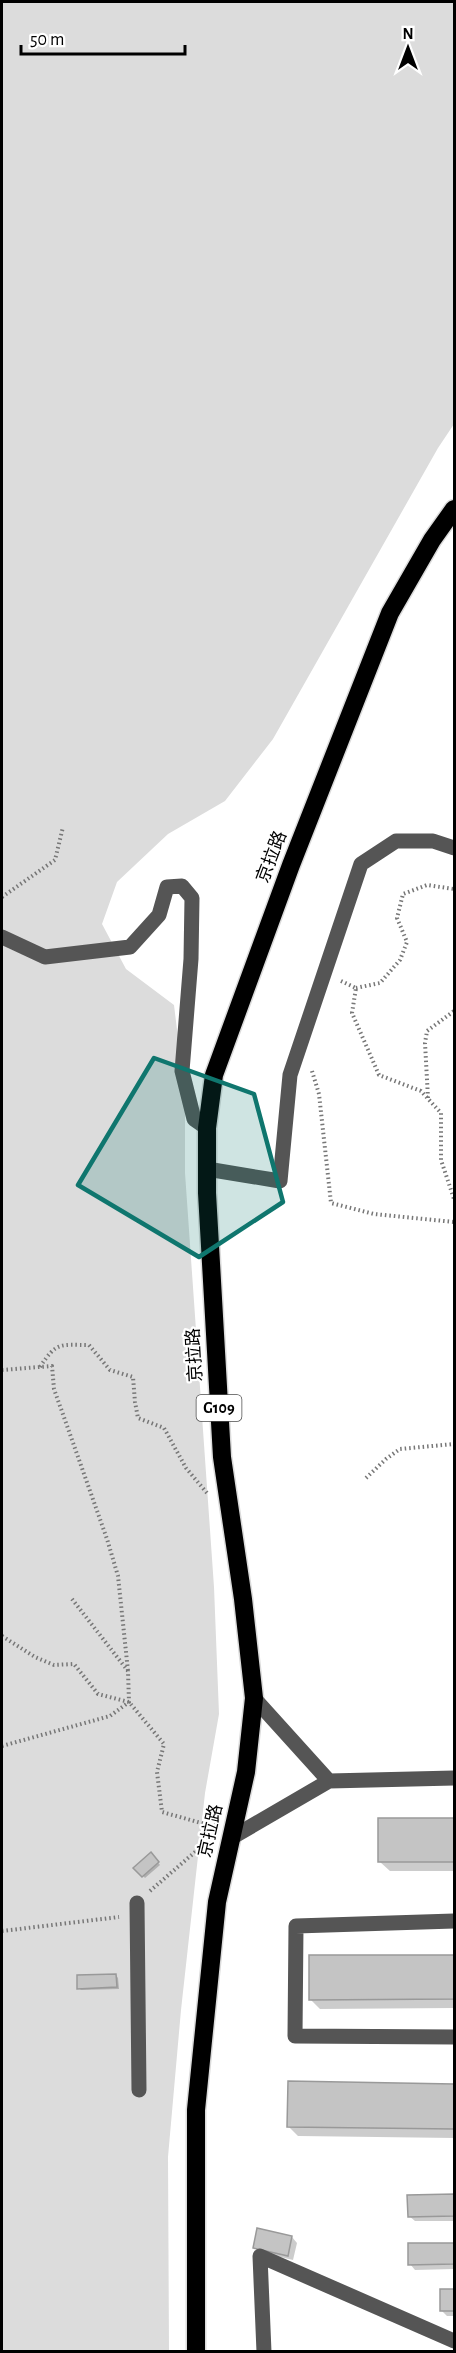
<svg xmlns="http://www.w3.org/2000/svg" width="456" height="2353" viewBox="0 0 456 2353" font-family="'Alegreya Sans','Noto Sans SC',sans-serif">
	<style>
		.green { fill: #dcdcdc }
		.shadow { fill: #0003 }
		.building { fill: #c4c4c4; stroke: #999; stroke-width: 1.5 }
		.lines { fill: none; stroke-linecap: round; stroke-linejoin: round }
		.highway-casing { stroke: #dbdbdb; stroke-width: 21 }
		.path { stroke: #777; stroke-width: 4; stroke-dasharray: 1.5 3; stroke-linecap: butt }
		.minor { stroke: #555; stroke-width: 15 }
		.highway { stroke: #000; stroke-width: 18 }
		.marked { fill: #0f766e; fill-opacity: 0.2; stroke: #0f766e; stroke-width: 4.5; stroke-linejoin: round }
		.labels { text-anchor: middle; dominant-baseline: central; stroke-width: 4.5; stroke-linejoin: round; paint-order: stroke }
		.shield { fill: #fff; stroke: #4c4c4c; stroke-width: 1.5 }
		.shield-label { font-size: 16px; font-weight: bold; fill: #000 }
		.street-label { font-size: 18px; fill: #000; stroke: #fff }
	</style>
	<rect width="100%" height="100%" fill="#fff"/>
	<!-- green -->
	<path class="green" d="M 2,2 L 454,2 L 454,424 L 438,448 L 273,739 L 225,801 L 168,834 L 117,882 L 102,924 L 126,969 L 174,1005 L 185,1095 L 185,1173 L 214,1587 L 219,1714 L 205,1793 L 181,2010 L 168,2157 L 169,2351 L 2,2352 Z"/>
	<!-- shadow -->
	<path class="shadow" d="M 454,1819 L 454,1871 L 390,1871 L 380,1862 L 380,1820 Z
		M 151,1854 L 160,1865 L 145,1878 L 136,1868 Z
		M 454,1956 L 454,2008 L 320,2009 L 310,1999 L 310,1957 Z
		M 116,1975 L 118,1978 L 119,1989 L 81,1990 L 79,1988 Z
		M 289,2083 L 454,2085 L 454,2138 L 298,2136 L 289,2127 Z
		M 454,2196 L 454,2221 L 415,2221 L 409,2216 L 409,2197 Z
		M 292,2237 L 297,2243 L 293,2260 L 260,2252 L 254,2247 Z
		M 454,2244 L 454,2269 L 415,2270 L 410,2264 L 410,2245 Z
		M 441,2290 L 454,2290 L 454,2316 L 447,2316 L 442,2311 Z"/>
	<!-- building -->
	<path class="building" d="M 378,1818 L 454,1818 L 454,1862 L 378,1862 Z
		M 151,1852 L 159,1862 L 142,1877 L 133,1868 Z
		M 309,1955 L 454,1955 L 454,1999 L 309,2000 Z
		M 116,1974 L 117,1987 L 77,1989 L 77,1975 Z
		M 288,2081 L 454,2084 L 454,2129 L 287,2127 Z
		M 454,2194 L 454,2216 L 408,2217 L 407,2195 Z
		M 257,2228 L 292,2236 L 288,2256 L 253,2248 Z
		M 408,2243 L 454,2243 L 454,2264 L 408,2265 Z
		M 440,2289 L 454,2289 L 454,2311 L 440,2311 Z"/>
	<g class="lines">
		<!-- highway casing -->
		<g class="highway-casing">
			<path id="highway" d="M 196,2352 L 196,2110 L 217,1902 L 246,1772 L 254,1698 L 243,1599 L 222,1457 L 207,1193 L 207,1128 L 214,1075 L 291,865 L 390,613 L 432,540 L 454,509"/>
		</g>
		<!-- path -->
		<path class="path" d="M 2,897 L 55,860 L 63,827
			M 341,981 L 356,988 L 352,1013 L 379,1075 L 421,1091 L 441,1113 L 441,1160 L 454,1199
			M 356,988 L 380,983 L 400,960 L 407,942 L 397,918 L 403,894 L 427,885 L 454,889
			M 312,1071 L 319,1094 L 331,1203 L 374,1214 L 454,1222
			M 428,1098 L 425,1043 L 427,1031 L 454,1011
			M 40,1367 C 57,1341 60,1345 89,1345 L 110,1370 L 133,1377 L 135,1402 L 138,1418 L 164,1428 L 186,1468 L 207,1493
			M 2,1370 L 52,1366 L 54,1389 L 107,1539 L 118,1576 L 128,1671
			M 366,1478 L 386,1459 L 400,1449 L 454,1444
			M 2,1636 L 35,1657 L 54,1665 L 74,1664 L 98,1694 L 129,1702 L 164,1744 L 157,1772 L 162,1812 L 212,1826 L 215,1825
			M 2,1746 L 110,1716 L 129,1702 L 128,1671 L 72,1599
			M 150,1891 L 210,1839
			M 2,1931 L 119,1917"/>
		<!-- minor -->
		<path class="minor" d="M 2,937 L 45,957 L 130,947 L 159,915 L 167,887 L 182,886 L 192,898 L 191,959 L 182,1071 L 194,1119 L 207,1128
			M 207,1169 L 280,1181 L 290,1075 L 361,864 L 396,841 L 433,841 L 454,848
			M 329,1781 L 454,1778
			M 231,1838 L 329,1781 L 254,1698
			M 137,1903 L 139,2090
			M 454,1921 L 296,1926 L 295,2036 L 454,2037
			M 264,2352 L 260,2256 L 454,2341"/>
		<!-- highway -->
		<use href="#highway" class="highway"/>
	</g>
	<!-- marked area -->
	<path class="marked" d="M 154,1058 L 254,1094 L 283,1202 L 199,1257 L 78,1185 Z"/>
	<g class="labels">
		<!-- shield labels -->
		<rect class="shield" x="196.5" y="1395" width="45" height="26" rx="4.5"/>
		<g class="shield-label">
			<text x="219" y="1408">G109</text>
		</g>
		<!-- street labels -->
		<g class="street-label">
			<text transform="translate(272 857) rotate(-69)">京拉路</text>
			<text transform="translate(195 1355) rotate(-93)">京拉路</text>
			<text transform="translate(211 1831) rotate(-77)">京拉路</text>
		</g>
	</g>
	<!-- border -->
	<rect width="456" height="2353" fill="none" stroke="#000000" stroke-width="6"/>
	<!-- north arrow -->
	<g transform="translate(408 48)" stroke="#ffffff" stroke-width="4.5" paint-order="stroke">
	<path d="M0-4.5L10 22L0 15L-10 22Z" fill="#000000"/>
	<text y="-9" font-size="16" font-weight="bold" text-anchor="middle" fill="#000000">N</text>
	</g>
	<!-- scale -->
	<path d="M21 45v9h164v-9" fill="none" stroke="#000000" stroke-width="3"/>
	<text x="30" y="45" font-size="18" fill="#000000" stroke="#ffffff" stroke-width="4.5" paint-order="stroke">50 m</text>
</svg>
